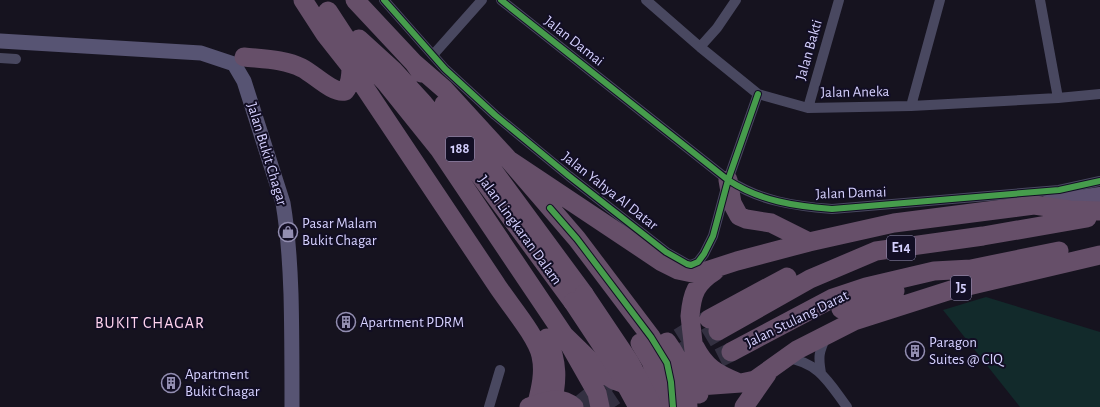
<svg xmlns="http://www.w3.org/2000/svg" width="1100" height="407" viewBox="0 0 1100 407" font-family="'Alegreya Sans',sans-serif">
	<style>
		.green { fill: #122a2b }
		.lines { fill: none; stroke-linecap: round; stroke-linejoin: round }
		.highway-tunnel { stroke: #333041; stroke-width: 19; stroke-dasharray: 19 10; stroke-linecap: butt }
		.street { stroke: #494860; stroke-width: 10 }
		.secondary { stroke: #575473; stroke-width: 15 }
		.primary { stroke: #5d5171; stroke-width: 16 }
		.highway { stroke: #664f69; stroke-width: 19 }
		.highway-bridge { stroke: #664f69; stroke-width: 19 }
		.cycleway-casing { stroke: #120e24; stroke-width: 8 }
		.cycleway { stroke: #469c4c; stroke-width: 6 }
		.labels { text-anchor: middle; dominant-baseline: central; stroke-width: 4; stroke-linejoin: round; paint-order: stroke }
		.shield { fill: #120e24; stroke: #9b96bd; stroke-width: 1 }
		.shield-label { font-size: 14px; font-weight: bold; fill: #d6d1ff }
		.street-label { font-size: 15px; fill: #d6d1ff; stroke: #120e24 }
		.poi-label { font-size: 15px; fill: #d6d1ff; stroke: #120e24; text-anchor: start }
		.neighbourhood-label { font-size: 16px; letter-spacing: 1px; fill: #ffd3ef; stroke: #120e24 }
	</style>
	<rect width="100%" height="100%" fill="#16131f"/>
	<!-- green -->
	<path class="green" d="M 986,297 L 1100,332 L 1100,407 L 1020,407 L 943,310 Z"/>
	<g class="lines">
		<!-- highway-tunnel -->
		<path class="highway-tunnel" d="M 654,353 L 709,319
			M 681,353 L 718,331
			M 693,371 L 731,352
			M 581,404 L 608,382
			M 600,407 L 605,402 L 641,378"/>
		<!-- street -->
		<path class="street" d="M 384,0 L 445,69 L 495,115 L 569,176 L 666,252 L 687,264 L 691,265 L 698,262 L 704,254 L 713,236 L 728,180 L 758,94
			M 501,0 L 728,180 C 760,201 794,206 832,209 L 1059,190 L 1100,181
			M 646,0 L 700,47 L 758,94 L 808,108 L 911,106 L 1058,98 L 1100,94
			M 1040,0 L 1058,98
			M 700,47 L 717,28 L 736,0
			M 433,55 L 482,0
			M 0,58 L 16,59
			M 911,106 L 940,0
			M 808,108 L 839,0
			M 786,358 C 819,362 829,383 847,407
			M 821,373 C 818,356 819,352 826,337
			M 489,407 L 500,370"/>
		<!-- secondary -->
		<path class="secondary" d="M 0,41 L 201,53 L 234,64 L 244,81 L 283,203 C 288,233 290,264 291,294 C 292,332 292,369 292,407"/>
		<!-- primary -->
		<path class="primary" d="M 1048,203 L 1100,195"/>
		<!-- highway -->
		<path class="highway" d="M 303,0 L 325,34 L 351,67 C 399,139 448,212 496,284 C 508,303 537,336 541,356 C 545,373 540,391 536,407
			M 355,0 L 414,63 L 421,73
			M 328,11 L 360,60
			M 359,39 L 393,70 L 424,104 L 453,139 L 573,302
			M 354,49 L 386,83 L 439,149 L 564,335 L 597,393 L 600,407
			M 244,57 C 263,59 285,59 302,68 C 314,74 333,94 345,91 C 351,84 351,75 351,67
			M 414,63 L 444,89 L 509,160 L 577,239 L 651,337 L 667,363 L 671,382 L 673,407
			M 444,104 L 584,294
			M 509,160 L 662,262 L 678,270 L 697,274 L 737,261 L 809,242 L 894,223 L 1034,205 L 1070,210 L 1100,211
			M 728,180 L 732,203 L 739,216 L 746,219 L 771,223 L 809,242
			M 841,309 L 895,291
			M 709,319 L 787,277
			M 718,331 L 810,279 L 876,251 L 983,236 L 1087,218
			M 564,335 L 602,372 L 614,380 L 628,385 L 657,389 L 741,383 L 755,380 L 797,350 L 854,321 L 951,290 L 1100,255
			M 547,338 C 558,362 558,381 551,407
			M 667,342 C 683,364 687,381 688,407
			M 640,343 L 652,363 L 658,401
			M 695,347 C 705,367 717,374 737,382
			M 731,352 L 833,298 L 866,287 L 934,271 L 971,269 L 1059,251
			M 699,394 L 690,316 C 692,293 696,283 715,271
			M 744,407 L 767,374"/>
		<!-- highway-bridge -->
		<path class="highway-bridge" d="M 584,294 L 629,361 L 653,407
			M 573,302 L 616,367 L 638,407
			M 529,407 C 545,401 560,395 574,407"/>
		<!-- cycleway casing -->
		<g class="cycleway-casing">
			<path id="cycleway" d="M 384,0 L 445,69 L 495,115 L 569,176 L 666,252 L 687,264 L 691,265 L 698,262 L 704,254 L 713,236 L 728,180 L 758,94
				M 501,0 L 728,180 C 760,201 794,206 832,209 L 1059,190 L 1100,181
				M 550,208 L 577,239 L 651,337 L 667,363 L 671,382 L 673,407"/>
		</g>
		<!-- cycleway -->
		<use href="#cycleway" class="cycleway"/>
	</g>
	<!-- icons -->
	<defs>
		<g id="shop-ring" transform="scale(1)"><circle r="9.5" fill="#120e24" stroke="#938eb1" stroke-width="1.5"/><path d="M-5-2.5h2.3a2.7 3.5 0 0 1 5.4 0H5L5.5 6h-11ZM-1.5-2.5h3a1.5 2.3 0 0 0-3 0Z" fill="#938eb1"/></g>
		<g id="building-ring" transform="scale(1)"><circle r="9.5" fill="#120e24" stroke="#938eb1" stroke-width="1.5"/><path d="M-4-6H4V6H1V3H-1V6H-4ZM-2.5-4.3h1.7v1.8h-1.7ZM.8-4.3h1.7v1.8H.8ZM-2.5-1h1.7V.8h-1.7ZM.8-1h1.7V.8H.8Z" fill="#938eb1"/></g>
	</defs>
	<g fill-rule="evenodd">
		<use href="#shop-ring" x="288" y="232"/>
		<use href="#building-ring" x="346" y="322"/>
		<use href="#building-ring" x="915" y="351"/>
		<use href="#building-ring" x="171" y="383"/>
	</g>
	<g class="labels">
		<!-- shield labels -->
		<g class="shield">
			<rect x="446" y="137" width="28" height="24" rx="3"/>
			<rect x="887" y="236" width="28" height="24" rx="3"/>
			<rect x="951" y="276" width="20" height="24" rx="3"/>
		</g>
		<g class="shield-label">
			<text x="460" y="149">188</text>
			<text x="901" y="248">E14</text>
			<text x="961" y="288">J5</text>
		</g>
		<!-- street labels -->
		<g class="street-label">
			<text transform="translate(574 41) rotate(38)">Jalan Damai</text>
			<text transform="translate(809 50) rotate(-74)">Jalan Bakti</text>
			<text transform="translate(855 92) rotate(-1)">Jalan Aneka</text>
			<text transform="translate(267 154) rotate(73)">Jalan Bukit Chagar</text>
			<text transform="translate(610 191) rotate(38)">Jalan Yahya Al Datar</text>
			<text transform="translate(851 193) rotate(-2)">Jalan Damai</text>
			<text transform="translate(520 230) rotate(54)">Jalan Lingkaran Dalam</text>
			<text transform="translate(797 319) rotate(-26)">Jalan Stulang Darat</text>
		</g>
		<!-- poi labels -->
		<g class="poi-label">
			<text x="302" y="223">Pasar Malam<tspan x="302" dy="17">Bukit Chagar</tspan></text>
			<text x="360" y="322">Apartment PDRM</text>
			<text x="929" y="342">Paragon<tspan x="929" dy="17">Suites @ CIQ</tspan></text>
			<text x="185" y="374">Apartment<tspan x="185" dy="17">Bukit Chagar</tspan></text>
		</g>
		<!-- neighbourhood labels -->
		<g class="neighbourhood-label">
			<text x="150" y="323">BUKIT CHAGAR</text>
		</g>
	</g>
</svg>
